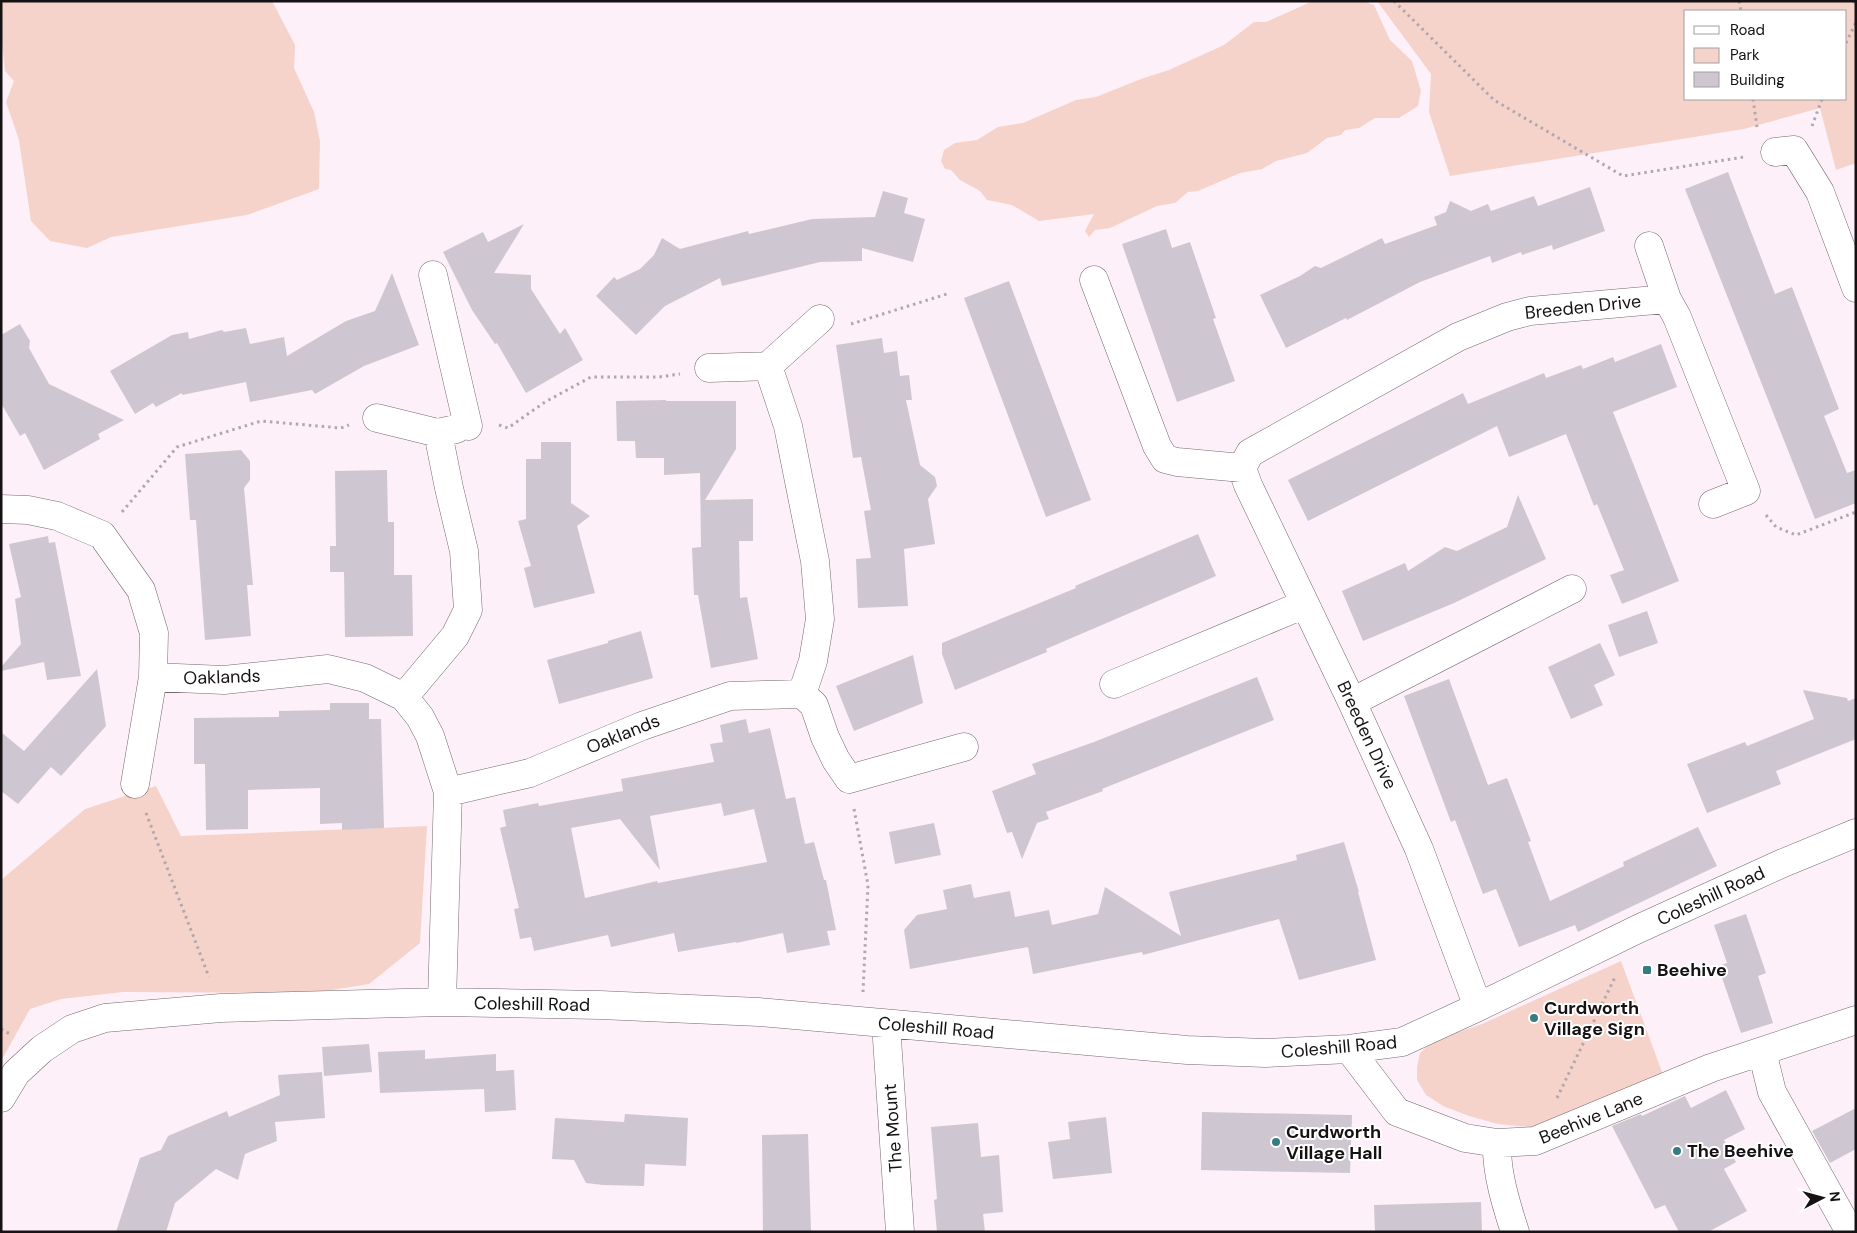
<svg xmlns="http://www.w3.org/2000/svg" width="1857" height="1233" viewBox="0 0 1857 1233" font-family="'DM Sans',sans-serif">
	<style>
		.green { fill: #f5d3ca; fill-rule: evenodd }
		.building { fill: #cec7d2; fill-rule: evenodd }
		.lines { fill: none; stroke-linecap: round; stroke-linejoin: round }
		.minor-casing { stroke: #746970; stroke-width: 29 }
		.path { stroke: #b1a7ad; stroke-width: 3; stroke-dasharray: 2.5 4; stroke-linecap: butt }
		.minor { stroke: #fff; stroke-width: 28 }
		.poi-dot { fill: #357d83; stroke: #fff; stroke-width: 2 }
		.labels { text-anchor: middle; dominant-baseline: central; stroke-width: 4; stroke-linejoin: round; paint-order: stroke }
		.street-label { font-size: 18px; fill: #161214; stroke: #fff }
		.poi-label { font-size: 18px; font-weight: bold; fill: #161214; stroke: #fff; text-anchor: start }
	</style>
	<rect width="100%" height="100%" fill="#fdf0f8"/>
	<!-- green -->
	<path class="green" d="M 1,1 L 272,1 L 295,45 L 294,68 L 314,112 L 320,141 L 319,189 L 247,215 L 111,237 L 87,248 L 50,241 L 31,221 L 19,140 L 6,102 L 14,81 L 5,71 L 1,33 Z
		M 1313,1 L 1363,1 L 1374,5 L 1390,40 L 1412,61 L 1421,91 L 1418,106 L 1399,118 L 1375,118 L 1359,128 L 1345,130 L 1341,135 L 1327,138 L 1307,153 L 1276,161 L 1262,169 L 1240,173 L 1198,191 L 1188,192 L 1175,203 L 1157,206 L 1110,228 L 1095,230 L 1089,237 L 1085,231 L 1094,214 L 1039,221 L 1012,205 L 987,200 L 980,191 L 960,180 L 951,170 L 945,169 L 941,161 L 944,150 L 955,143 L 977,140 L 998,127 L 1023,123 L 1076,100 L 1096,97 L 1141,79 L 1169,70 L 1224,45 L 1254,22 L 1266,22 Z
		M 1377,1 L 1856,1 L 1856,163 L 1836,170 L 1820,108 L 1744,129 L 1450,176 L 1429,112 L 1431,74 ZM 1686,11 L 1846,11 L 1846,99 L 1686,99 Z
		M 156,786 L 181,836 L 427,826 L 420,943 L 369,984 L 313,993 L 123,992 L 61,999 L 30,1009 L 1,1061 L 1,880 L 85,809 Z
		M 1621,961 L 1665,1080 L 1540,1128 L 1498,1124 L 1469,1116 L 1443,1106 L 1426,1095 L 1417,1080 L 1417,1067 L 1420,1053 L 1433,1041 L 1482,1024 Z"/>
	<!-- building -->
	<path class="building" d="M 1728,172 L 1775,294 L 1792,287 L 1839,409 L 1824,416 L 1847,473 L 1856,470 L 1856,503 L 1815,519 L 1685,189 Z
		M 1590,187 L 1605,231 L 1553,250 L 1552,245 L 1522,255 L 1521,252 L 1492,263 L 1490,256 L 1420,282 L 1347,320 L 1346,318 L 1286,348 L 1260,295 L 1300,276 L 1315,266 L 1321,268 L 1382,238 L 1385,244 L 1437,225 L 1434,217 L 1446,212 L 1450,201 L 1471,211 L 1488,204 L 1491,211 L 1534,196 L 1538,206 Z
		M 883,191 L 908,198 L 904,213 L 925,219 L 913,262 L 862,248 L 862,261 L 820,262 L 722,286 L 720,278 L 665,306 L 636,335 L 596,296 L 614,277 L 617,280 L 640,269 L 654,255 L 662,238 L 680,249 L 748,231 L 749,234 L 812,219 L 875,217 Z
		M 524,224 L 494,273 L 531,275 L 531,289 L 560,334 L 565,328 L 583,360 L 526,393 L 497,343 L 495,344 L 472,310 L 443,252 L 483,232 L 488,242 Z
		M 1166,229 L 1172,248 L 1190,242 L 1216,318 L 1213,319 L 1235,381 L 1177,402 L 1122,244 Z
		M 392,273 L 419,345 L 364,366 L 315,394 L 312,390 L 250,402 L 246,382 L 182,395 L 182,393 L 156,407 L 153,403 L 135,414 L 110,371 L 172,335 L 188,332 L 189,339 L 222,330 L 224,332 L 246,328 L 250,344 L 284,337 L 287,356 L 346,321 L 375,311 Z
		M 1009,281 L 1091,500 L 1046,517 L 964,298 Z
		M 20,324 L 30,341 L 29,348 L 49,384 L 124,420 L 98,434 L 100,439 L 44,470 L 25,433 L 20,436 L 1,403 L 1,335 Z
		M 882,338 L 884,353 L 897,351 L 900,376 L 909,375 L 912,400 L 906,400 L 920,465 L 935,477 L 937,486 L 928,499 L 935,544 L 904,549 L 908,606 L 858,608 L 856,559 L 871,558 L 864,511 L 871,510 L 861,457 L 853,458 L 836,345 Z
		M 1661,344 L 1677,387 L 1613,412 L 1679,581 L 1622,604 L 1610,575 L 1624,570 L 1597,504 L 1594,506 L 1566,434 L 1509,457 L 1497,426 L 1308,521 L 1288,480 L 1463,393 L 1468,404 L 1544,373 L 1546,378 L 1581,365 L 1583,369 L 1613,357 L 1615,362 Z
		M 666,400 L 666,401 L 736,401 L 736,449 L 705,500 L 753,499 L 753,541 L 739,541 L 740,598 L 747,597 L 758,659 L 711,668 L 698,595 L 694,595 L 692,548 L 701,547 L 700,473 L 664,475 L 664,458 L 636,458 L 635,441 L 617,441 L 616,401 Z
		M 541,442 L 571,442 L 571,503 L 590,516 L 577,526 L 595,593 L 534,608 L 524,568 L 531,566 L 518,521 L 526,519 L 526,459 L 541,459 Z
		M 241,450 L 250,461 L 250,480 L 244,488 L 253,585 L 247,585 L 251,636 L 205,640 L 196,520 L 190,520 L 185,454 Z
		M 387,470 L 388,522 L 394,522 L 394,575 L 412,575 L 413,636 L 345,637 L 344,572 L 330,572 L 330,546 L 336,546 L 335,471 Z
		M 1518,495 L 1546,559 L 1454,603 L 1363,641 L 1342,591 L 1405,563 L 1408,571 L 1445,547 L 1457,551 L 1507,527 Z
		M 1198,534 L 1216,576 L 1046,649 L 1047,652 L 955,690 L 942,654 L 942,643 L 1076,588 L 1075,586 Z
		M 48,536 L 49,543 L 55,542 L 81,676 L 47,680 L 44,662 L 1,671 L 1,667 L 21,644 L 15,599 L 21,597 L 9,544 Z
		M 1647,611 L 1658,643 L 1619,657 L 1608,625 Z
		M 641,631 L 653,678 L 559,704 L 547,660 L 608,643 L 608,641 Z
		M 1600,643 L 1615,675 L 1594,685 L 1603,705 L 1571,719 L 1548,667 Z
		M 913,655 L 923,703 L 854,731 L 836,686 Z
		M 97,669 L 106,726 L 61,776 L 51,767 L 18,804 L 1,791 L 1,732 L 24,751 Z
		M 1257,677 L 1274,720 L 1102,789 L 1103,791 L 1046,812 L 1049,819 L 1037,823 L 1022,859 L 1012,832 L 1007,833 L 992,791 L 1036,774 L 1032,764 L 1094,742 Z
		M 1449,679 L 1488,785 L 1507,778 L 1531,841 L 1528,842 L 1550,901 L 1624,866 L 1623,862 L 1698,827 L 1717,866 L 1578,932 L 1575,925 L 1519,947 L 1496,889 L 1483,894 L 1455,820 L 1451,822 L 1404,696 Z
		M 1803,690 L 1847,698 L 1848,701 L 1856,698 L 1856,739 L 1776,771 L 1781,784 L 1707,813 L 1687,764 L 1745,742 L 1747,746 L 1814,719 Z
		M 330,703 L 369,703 L 369,719 L 381,719 L 384,828 L 342,830 L 342,823 L 320,824 L 320,788 L 248,790 L 248,829 L 206,830 L 205,764 L 194,764 L 194,718 L 279,717 L 279,711 L 330,710 Z
		M 746,719 L 749,733 L 770,728 L 786,799 L 795,797 L 805,844 L 814,842 L 824,880 L 826,880 L 836,930 L 827,931 L 830,945 L 787,953 L 783,933 L 736,943 L 736,942 L 678,952 L 674,933 L 611,947 L 608,935 L 534,951 L 531,937 L 520,939 L 514,909 L 519,908 L 500,828 L 506,826 L 503,810 L 538,803 L 539,806 L 623,791 L 621,779 L 714,762 L 710,744 L 723,742 L 720,725 ZM 721,803 L 724,816 L 754,809 L 767,862 L 658,883 L 657,881 L 585,898 L 571,828 L 620,819 L 660,870 L 650,816 Z
		M 934,823 L 941,855 L 895,864 L 889,832 Z
		M 1344,842 L 1359,892 L 1358,892 L 1376,960 L 1299,980 L 1279,919 L 1143,955 L 1142,952 L 1033,974 L 1028,947 L 910,969 L 904,930 L 917,915 L 947,909 L 943,890 L 971,884 L 974,898 L 1010,891 L 1015,917 L 1049,910 L 1052,925 L 1098,914 L 1105,887 L 1181,936 L 1169,892 L 1297,860 L 1296,855 Z
		M 1746,914 L 1766,973 L 1758,976 L 1773,1023 L 1741,1033 L 1718,966 L 1727,963 L 1714,925 Z
		M 369,1044 L 372,1072 L 324,1076 L 322,1047 Z
		M 425,1050 L 425,1059 L 496,1054 L 496,1071 L 514,1070 L 516,1110 L 485,1112 L 484,1089 L 380,1093 L 378,1052 Z
		M 322,1072 L 325,1118 L 275,1122 L 277,1141 L 245,1154 L 238,1180 L 216,1169 L 175,1203 L 166,1232 L 116,1232 L 140,1158 L 161,1150 L 168,1136 L 227,1111 L 229,1117 L 280,1095 L 278,1075 Z
		M 1726,1090 L 1745,1129 L 1724,1140 L 1736,1162 L 1724,1169 L 1747,1211 L 1708,1232 L 1679,1232 L 1665,1205 L 1655,1209 L 1612,1126 L 1641,1114 L 1642,1116 L 1685,1096 L 1691,1108 Z
		M 1856,1108 L 1856,1149 L 1830,1163 L 1812,1131 Z
		M 1202,1112 L 1352,1115 L 1350,1173 L 1201,1170 Z
		M 625,1114 L 688,1118 L 686,1166 L 645,1164 L 644,1186 L 603,1185 L 586,1183 L 574,1160 L 552,1159 L 555,1118 L 624,1122 Z
		M 1106,1117 L 1112,1173 L 1053,1179 L 1048,1142 L 1070,1139 L 1068,1122 Z
		M 978,1123 L 981,1157 L 999,1155 L 1003,1212 L 983,1214 L 985,1232 L 937,1232 L 934,1200 L 937,1199 L 931,1127 Z
		M 808,1134 L 811,1232 L 763,1232 L 762,1135 Z
		M 1481,1202 L 1482,1232 L 1375,1232 L 1374,1205 Z"/>
	<g class="lines">
		<!-- minor casing -->
		<g class="minor-casing">
			<path id="minor" d="M 1775,152 L 1794,150 L 1820,192 L 1856,288
				M 1649,246 L 1667,299
				M 433,275 L 468,426
				M 1094,280 L 1157,446 L 1165,459 L 1177,462 L 1242,468
				M 768,366 L 788,426 L 815,561 L 820,619 L 813,661 L 802,694
				M 709,368 L 768,366 L 820,319
				M 377,418 L 438,433 L 456,429
				M 1,509 L 28,510 L 57,516 L 102,535 L 141,590 L 154,633 L 153,677 L 224,680 L 328,669 L 365,678 L 404,697 L 420,717 L 430,736 L 448,792 L 442,1002
				M 1114,684 L 1305,604
				M 404,697 L 455,636 L 468,610 L 464,551 L 449,488 L 438,433
				M 1352,702 L 1572,589
				M 135,784 L 153,677
				M 448,792 L 530,773 L 642,726 L 730,696 L 802,694 L 814,705 L 825,737 L 836,760 L 849,779 L 964,747
				M 1478,1007 L 1419,849 L 1352,702 L 1248,485 L 1242,468 L 1250,453 L 1458,337 L 1507,317 L 1530,311 L 1667,299 L 1677,317 L 1746,491 L 1713,504
				M 886,1024 L 900,1232
				M 1349,1049 L 1397,1112 L 1465,1138 L 1497,1143 L 1535,1141 L 1711,1068 L 1856,1020
				M 1762,1051 L 1772,1092 L 1850,1232
				M 1,1098 L 16,1073 L 42,1049 L 72,1029 L 105,1018 L 221,1008 L 442,1002 L 600,1005 L 759,1012 L 1187,1050 L 1265,1053 L 1349,1049 L 1402,1042 L 1478,1007 L 1638,929 L 1783,863 L 1856,833
				M 1497,1143 C 1496,1172 1506,1204 1515,1232"/>
		</g>
		<!-- path -->
		<path class="path" d="M 1394,1 L 1494,100 L 1623,176 L 1744,157
			M 1739,1 L 1741,11
			M 1853,1 L 1856,4
			M 1846,43 L 1856,22
			M 1753,99 L 1757,127
			M 1812,126 L 1822,99
			M 851,324 L 950,293
			M 499,425 L 508,428 L 545,402 L 591,377 L 659,377 L 680,374
			M 122,512 L 177,447 L 261,421 L 341,428 L 349,425
			M 1766,515 L 1776,527 L 1796,535 L 1856,512
			M 854,809 L 868,885 L 863,992
			M 146,813 L 209,977
			M 1,1029 L 12,1035
			M 1557,1098 L 1616,975"/>
		<!-- minor -->
		<use href="#minor" class="minor"/>
	</g>
	<!-- markers -->
	<g class="poi-dot">
		<rect x="1642" y="965" width="10" height="10" rx="2.5"/>
		<circle cx="1534" cy="1018" r="5"/>
		<circle cx="1276" cy="1142" r="5"/>
		<circle cx="1677" cy="1151" r="5"/>
	</g>
	<g class="labels">
		<!-- street labels -->
		<g class="street-label">
			<text transform="translate(1583 307) rotate(-6)">Breeden Drive</text>
			<text transform="translate(222 677) rotate(-2)">Oaklands</text>
			<text transform="translate(623 734) rotate(-22)">Oaklands</text>
			<text transform="translate(1367 735) rotate(65)">Breeden Drive</text>
			<text transform="translate(1711 896) rotate(-25)">Coleshill Road</text>
			<text transform="translate(532 1004) rotate(1)">Coleshill Road</text>
			<text transform="translate(936 1028) rotate(5)">Coleshill Road</text>
			<text transform="translate(1339 1047) rotate(-5)">Coleshill Road</text>
			<text transform="translate(1591 1118) rotate(-22)">Beehive Lane</text>
			<text transform="translate(893 1128) rotate(-94)">The Mount</text>
		</g>
		<!-- poi labels -->
		<g class="poi-label">
			<text x="1657" y="970">Beehive</text>
			<text x="1544" y="1008">Curdworth<tspan x="1544" dy="21">Village Sign</tspan></text>
			<text x="1286" y="1132">Curdworth<tspan x="1286" dy="21">Village Hall</tspan></text>
			<text x="1687" y="1151">The Beehive</text>
		</g>
	</g>
	<!-- border -->
	<rect width="1857" height="1233" fill="none" stroke="#161214" stroke-width="5"/>
	<!-- legend -->
	<rect x="1684" y="10" width="162" height="90" fill="#ffffff" stroke="#a2a0a1"/>
	<rect x="1694" y="26" width="25" height="8" fill="#ffffff" stroke="#a2a0a1"/>
	<text x="1730" y="35" font-size="15" fill="#161214">Road</text>
	<rect x="1694" y="48" width="25" height="15" fill="#f5d3ca" stroke="#a2a0a1"/>
	<text x="1730" y="60" font-size="15" fill="#161214">Park</text>
	<rect x="1694" y="72" width="25" height="15" fill="#cec7d2" stroke="#a2a0a1"/>
	<text x="1730" y="85" font-size="15" fill="#161214">Building</text>
	<!-- north arrow -->
	<g transform="translate(1822 1198) rotate(84)" stroke="#ffffff" stroke-width="4" paint-order="stroke">
	<path d="M0-4L9 19L0 12L-9 19Z" fill="#161214"/>
	<text y="-8" font-size="14" font-weight="bold" text-anchor="middle" fill="#161214">N</text>
	</g>
</svg>
